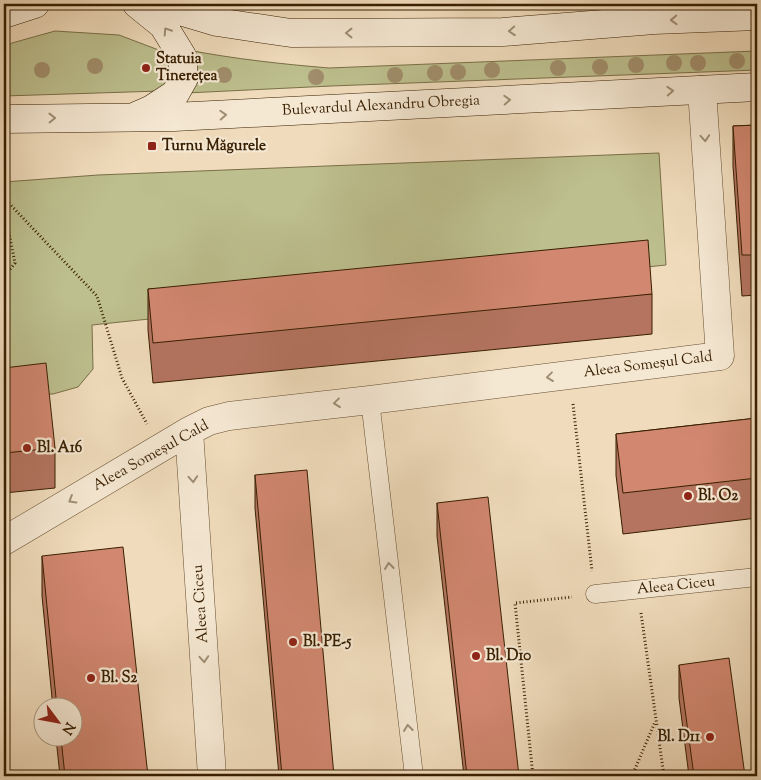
<svg xmlns="http://www.w3.org/2000/svg" width="761" height="780" viewBox="0 0 761 780" font-family="'Sorts Mill Goudy',serif">
	<style>
		.green { fill: #bdbf8e; stroke: #7a6f48 }
		.lines { fill: none; stroke-linecap: round; stroke-linejoin: round }
		.service-casing { stroke: #664e30; stroke-width: 19 }
		.minor-casing { stroke: #664e30; stroke-width: 29 }
		.secondary-casing { stroke: #381f01; stroke-width: 29 }
		.path { stroke: #381f01; stroke-width: 3; stroke-dasharray: 1 2.5; stroke-linecap: butt }
		.service { stroke: #f5e8d3; stroke-width: 18 }
		.minor { stroke: #f5e8d3; stroke-width: 28 }
		.secondary { stroke: #f5e8d3; stroke-width: 28 }
		.tree { fill: #a18e6c }
		.wall { fill: #b47460; stroke: #381f01 }
		.building { fill: #d18770; stroke: #381f01 }
		.oneway { stroke: #a08e74 }
		.poi-dot { fill: #8f2418; stroke: #f5e8d3; stroke-width: 2 }
		.labels { text-anchor: middle; dominant-baseline: central; stroke-width: 4.5; stroke-linejoin: round; paint-order: stroke }
		.poi-label { font-size: 15px; font-weight: bold; fill: #381f01; stroke: #f5e8d3; text-anchor: start }
		.street-label { font-size: 15px; fill: #381f01; stroke: #f5e8d3 }
	</style>
	<rect width="100%" height="100%" fill="#f0dcbc"/>
	<filter id="stains"><feTurbulence type="fractalNoise" baseFrequency=".004" numOctaves="4"/><feColorMatrix values="0 0 0 0 .2 0 0 0 0 .09 0 0 0 0 .02 0 0 0 .5 -.17"/></filter>
	<radialGradient id="worn" r=".72"><stop offset=".6" stop-color="#630" stop-opacity="0"/><stop offset="1" stop-color="#630" stop-opacity=".3"/></radialGradient>
	<!-- green -->
	<path class="green" d="M 55,31 L 119,35 L 164,52 L 168,62 L 168,80 L 160,91 L 4,96 L 4,49 L 12,43 Z
		M 188,50 C 235,59 281,64 329,68 L 757,51 L 757,70 L 331,86 L 186,93 Z
		M 659,153 L 666,265 L 92,325 L 93,369 L 78,387 L 53,394 L 4,395 L 4,182 L 98,175 Z"/>
	<g class="lines">
		<!-- service casing -->
		<g class="service-casing">
			<path id="service" d="M 370,400 L 414,776
				M 595,594 L 757,577"/>
		</g>
		<!-- minor casing -->
		<g class="minor-casing">
			<path id="minor" d="M 189,431 L 212,776
				M 4,541 L 189,431 L 209,421 L 229,416 L 370,400 L 720,356 L 702,90"/>
		</g>
		<!-- secondary casing -->
		<g class="secondary-casing">
			<path id="secondary" d="M 157,4 L 217,22 L 291,33 L 503,32 L 654,20 L 757,16
				M 4,14 L 35,4
				M 136,116 L 152,109 L 175,94 L 184,78 L 182,56 L 163,25 L 137,4
				M 4,119 L 174,117 L 757,87"/>
		</g>
		<!-- path -->
		<path class="path" d="M 4,198 L 97,296 L 122,378 L 147,424
			M 4,208 L 15,263 L 4,277
			M 573,404 L 592,571
			M 641,613 L 664,776
			M 533,776 L 515,603 L 572,597
			M 632,776 L 655,722"/>
		<!-- service -->
		<use href="#service" class="service"/>
		<!-- minor -->
		<use href="#minor" class="minor"/>
		<!-- secondary -->
		<use href="#secondary" class="secondary"/>
	</g>
	<!-- trees -->
	<g class="tree">
		<circle cx="737" cy="61" r="8"/>
		<circle cx="674" cy="63" r="8"/>
		<circle cx="698" cy="63" r="8"/>
		<circle cx="636" cy="65" r="8"/>
		<circle cx="95" cy="66" r="8"/>
		<circle cx="600" cy="67" r="8"/>
		<circle cx="558" cy="68" r="8"/>
		<circle cx="42" cy="70" r="8"/>
		<circle cx="492" cy="70" r="8"/>
		<circle cx="458" cy="72" r="8"/>
		<circle cx="435" cy="73" r="8"/>
		<circle cx="224" cy="75" r="8"/>
		<circle cx="395" cy="75" r="8"/>
		<circle cx="316" cy="77" r="8"/>
	</g>
	<!-- wall -->
	<path class="wall" d="M 757,125 L 757,295 L 742,296 L 733,166 L 733,126 Z
		M 148,289 L 652,294 L 652,334 L 153,383 L 148,330 Z
		M 4,368 L 55,448 L 55,488 L 4,493 Z
		M 757,418 L 757,518 L 623,534 L 616,475 L 616,434 Z
		M 255,475 L 334,776 L 279,776 L 255,508 Z
		M 437,503 L 519,776 L 464,776 L 437,536 Z
		M 42,556 L 148,776 L 60,776 L 56,738 L 72,738 L 72,708 L 53,708 L 42,596 Z
		M 679,665 L 745,776 L 689,776 L 679,698 Z"/>
	<!-- building -->
	<path class="building" d="M 757,125 L 757,255 L 742,255 L 733,126 Z
		M 648,240 L 652,294 L 153,343 L 148,289 Z
		M 46,363 L 55,448 L 4,453 L 4,368 Z
		M 757,418 L 757,478 L 623,493 L 616,434 Z
		M 307,470 L 334,776 L 282,776 L 255,475 Z
		M 488,497 L 519,776 L 467,776 L 437,503 Z
		M 123,547 L 148,776 L 65,776 L 61,738 L 72,738 L 72,708 L 57,708 L 42,556 Z
		M 729,658 L 745,776 L 694,776 L 679,665 Z"/>
	<!-- one-way arrows -->
	<defs><path id="oneway-chevron" d="M-2-3.5L2.5 0L-2 3.5" fill="none" stroke-width="1.6" stroke-linecap="round" stroke-linejoin="round" transform="scale(1.25)"/></defs>
	<g class="oneway">
		<use href="#oneway-chevron" transform="translate(674 20) rotate(178)"/>
		<use href="#oneway-chevron" transform="translate(167 31) rotate(-123)"/>
		<use href="#oneway-chevron" transform="translate(512 31) rotate(176)"/>
		<use href="#oneway-chevron" transform="translate(349 33) rotate(180)"/>
		<use href="#oneway-chevron" transform="translate(670 91) rotate(-3)"/>
		<use href="#oneway-chevron" transform="translate(507 100) rotate(-3)"/>
		<use href="#oneway-chevron" transform="translate(223 115) rotate(-3)"/>
		<use href="#oneway-chevron" transform="translate(52 118) rotate(-1)"/>
		<use href="#oneway-chevron" transform="translate(705 138) rotate(86)"/>
		<use href="#oneway-chevron" transform="translate(550 377) rotate(173)"/>
		<use href="#oneway-chevron" transform="translate(337 403) rotate(173)"/>
		<use href="#oneway-chevron" transform="translate(193 479) rotate(86)"/>
		<use href="#oneway-chevron" transform="translate(72 500) rotate(149)"/>
		<use href="#oneway-chevron" transform="translate(389 566) rotate(-97)"/>
		<use href="#oneway-chevron" transform="translate(204 659) rotate(86)"/>
		<use href="#oneway-chevron" transform="translate(408 728) rotate(-97)"/>
	</g>
	<!-- markers -->
	<g class="poi-dot">
		<circle cx="146" cy="68" r="5"/>
		<rect x="147" y="141" width="10" height="10" rx="2.5"/>
		<circle cx="27" cy="448" r="5"/>
		<circle cx="688" cy="496" r="5"/>
		<circle cx="293" cy="642" r="5"/>
		<circle cx="476" cy="656" r="5"/>
		<circle cx="91" cy="678" r="5"/>
		<circle cx="710" cy="737" r="5"/>
	</g>
	<g class="labels">
		<!-- poi labels -->
		<g class="poi-label">
			<text x="156" y="59">Statuia<tspan x="156" dy="17">Tinerețea</tspan></text>
			<text x="162" y="146">Turnu Măgurele</text>
			<text x="37" y="448">Bl. A16</text>
			<text x="698" y="496">Bl. O2</text>
			<text x="303" y="642">Bl. PE-5</text>
			<text x="486" y="656">Bl. D10</text>
			<text x="101" y="678">Bl. S2</text>
			<text x="700" y="737" text-anchor="end">Bl. D11</text>
		</g>
		<!-- street labels -->
		<g class="street-label">
			<text transform="translate(381 106) rotate(-3)">Bulevardul Alexandru Obregia</text>
			<text transform="translate(648 365) rotate(-7)">Aleea Someșul Cald</text>
			<text transform="translate(151 456) rotate(-29)">Aleea Someșul Cald</text>
			<text transform="translate(676 586) rotate(-6)">Aleea Ciceu</text>
			<text transform="translate(201 604) rotate(-94)">Aleea Ciceu</text>
		</g>
	</g>
	<!-- margin -->
	<rect width="761" height="780" fill="none" stroke="#f0dcbc" stroke-width="20"/>
	<rect x="5" y="5" width="751" height="770" fill="none" stroke="#381f01" stroke-width="2.5"/>
	<rect x="10" y="10" width="741" height="760" fill="none" stroke="#381f01"/>
	<!-- north arrow -->
	<g transform="translate(58 722) rotate(122)"><circle r="24" fill="#f5e8d3" stroke="#a9987f"/>
	<path d="M0-4L9 19L0 12L-9 19Z" fill="#8f2418"/>
	<text y="-8" font-size="14" font-weight="bold" text-anchor="middle" fill="#381f01">N</text>
	</g>
	<rect width="100%" height="100%" filter="url(#stains)"/>
	<rect width="100%" height="100%" fill="url(#worn)"/>
</svg>
